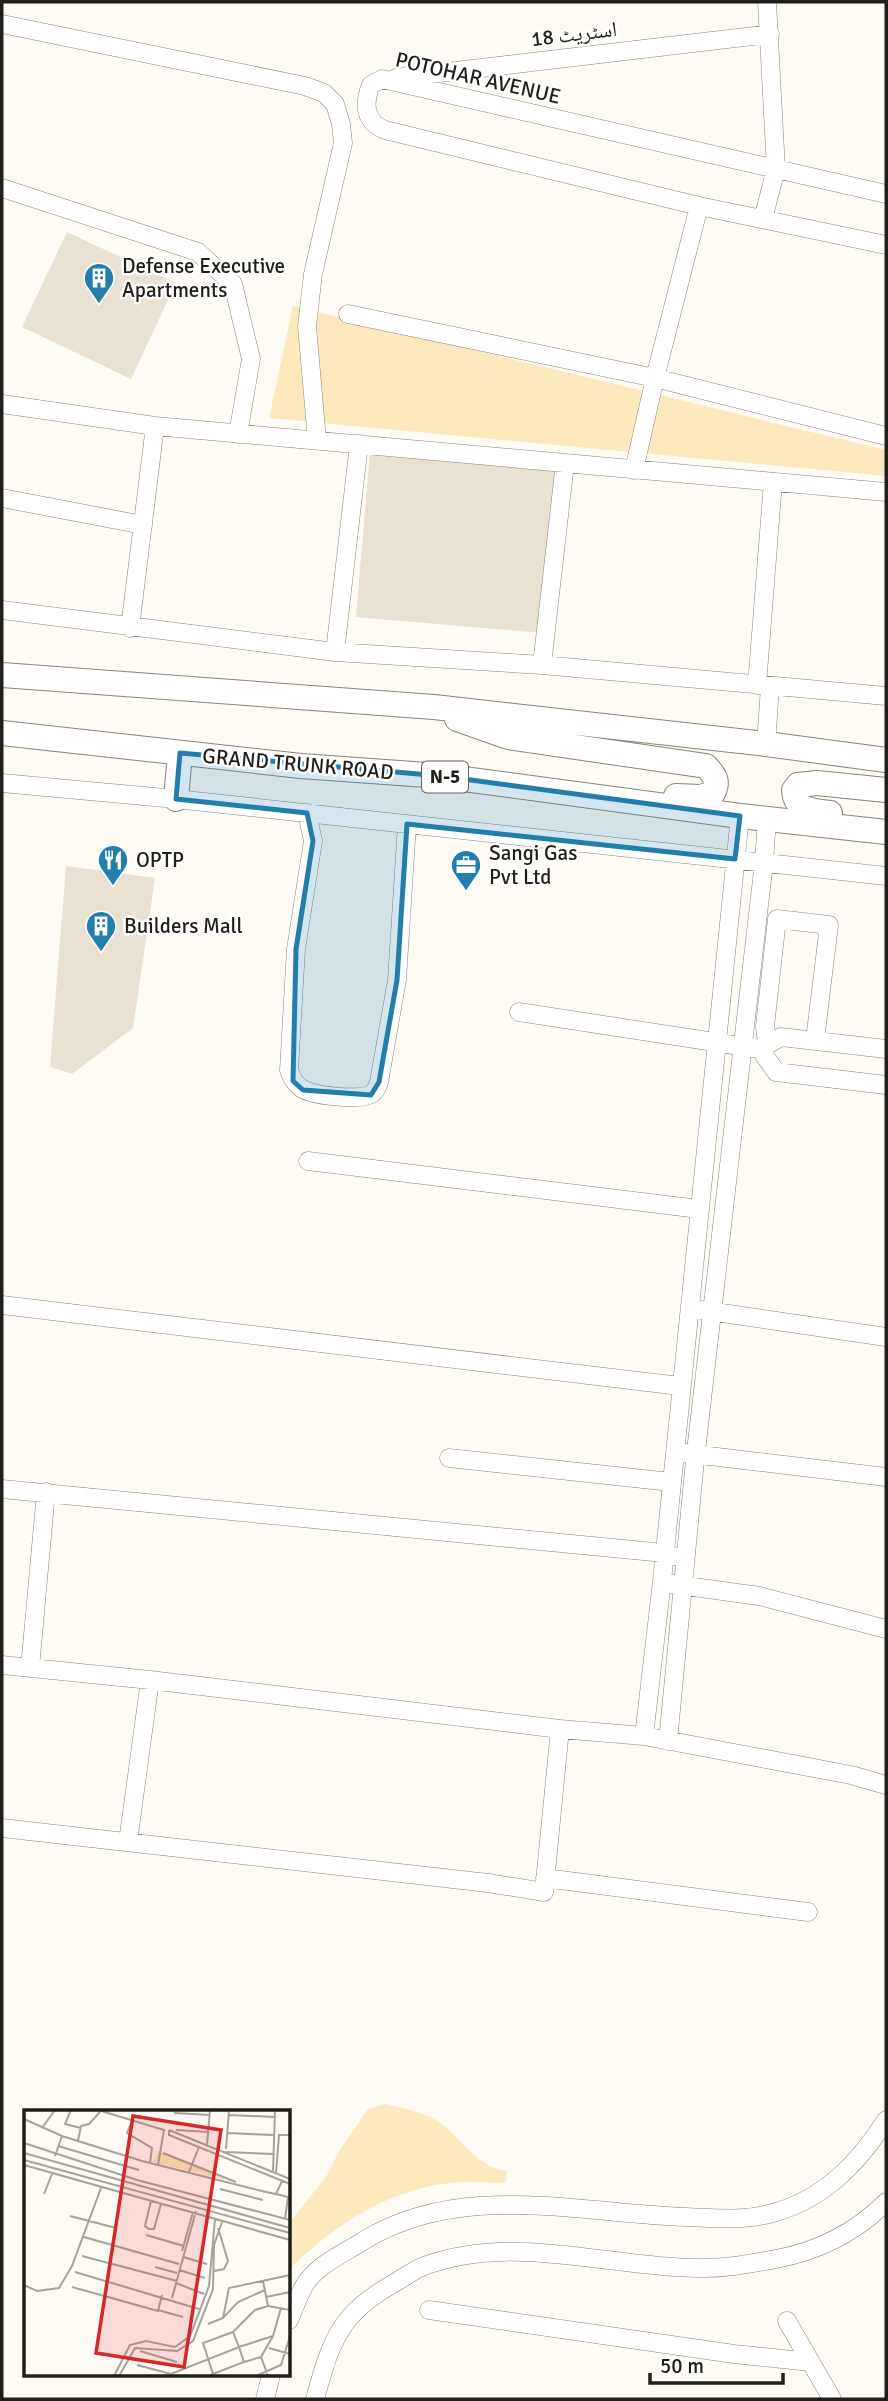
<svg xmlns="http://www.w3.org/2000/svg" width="888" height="2401" viewBox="0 0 888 2401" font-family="Signika,'Noto Naskh Arabic',sans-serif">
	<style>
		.green { fill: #fce9be }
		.building { fill: #e9e1d1 }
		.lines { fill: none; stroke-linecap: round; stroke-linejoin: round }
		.minor-casing { stroke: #8b8476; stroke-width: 19 }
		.highway-casing { stroke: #8b8476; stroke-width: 26 }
		.minor { stroke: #fff; stroke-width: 18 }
		.highway { stroke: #fff; stroke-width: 24 }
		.marked { fill: #247eac; fill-opacity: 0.2; stroke: #247eac; stroke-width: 5; stroke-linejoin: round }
		.labels { text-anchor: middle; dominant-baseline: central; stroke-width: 5; stroke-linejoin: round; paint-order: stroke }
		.shield { fill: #fff; stroke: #64625e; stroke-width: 2 }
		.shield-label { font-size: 19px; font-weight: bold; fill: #211f19 }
		.street-label { font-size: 21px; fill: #211f19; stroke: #fff }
		.poi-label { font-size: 21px; fill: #211f19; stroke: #fff; text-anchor: start }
		.inset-road { fill: none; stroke: #a6a39c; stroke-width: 2 }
		.view { fill: #d62828; fill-opacity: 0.15; stroke: #d62828; stroke-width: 3.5 }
		.inset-edge { fill: none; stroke: #211f19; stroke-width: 3.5 }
	</style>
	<rect width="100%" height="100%" fill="#fefbf4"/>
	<!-- green -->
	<path class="green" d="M 293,306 L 886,450 L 886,476 L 269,418 Z
		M 385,2104 C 403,2109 427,2112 442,2124 C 463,2141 477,2167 507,2171 L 506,2183 C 492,2183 477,2181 463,2182 C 394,2185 337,2223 289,2269 L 289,2223 L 326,2177 L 339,2151 L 368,2109 Z"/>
	<!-- building -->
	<path class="building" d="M 67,232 L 176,283 L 131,379 L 22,327 Z
		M 370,452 L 556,468 L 542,633 L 356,617 Z
		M 66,866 L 155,878 L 133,1028 L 72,1074 L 50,1067 Z"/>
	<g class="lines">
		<!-- minor casing -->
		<g class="minor-casing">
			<path id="minor" d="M 2,24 L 305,86 L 324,93 L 335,104 L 341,124 L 343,143 L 313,274 L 307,326 L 317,440
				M 396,78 L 770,34
				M 2,188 L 198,252 L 233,284 L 251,359 L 238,434
				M 886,194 L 382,79 L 371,85 C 363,105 365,122 385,130 L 699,206 L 886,245
				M 763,219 L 776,169 L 767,2
				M 348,314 L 655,378 L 886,436
				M 2,404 L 155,426 L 886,492
				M 634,470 L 655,378 L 699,206
				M 2,498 L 143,525
				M 2,610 L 335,652 L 542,665 L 886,696
				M 130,628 L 155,426
				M 335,652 L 359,444
				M 542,665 L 565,463
				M 757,685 L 773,482
				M 766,744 L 770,687
				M 2,783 L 176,799 L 886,876
				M 307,813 L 313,841 L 296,949 L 289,1070 C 292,1078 294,1083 301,1088 C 312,1096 356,1100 369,1095 C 375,1093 377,1088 379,1082 L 397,980 L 407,824
				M 519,1012 L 760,1049 L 776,1072 L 886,1085
				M 767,1043 L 765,1026 L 777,919 L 829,925 L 815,1040
				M 760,1049 L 781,1037 L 886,1049
				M 308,1161 L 699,1209
				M 2,1305 L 680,1386
				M 702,1310 L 886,1337
				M 684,1453 L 886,1477
				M 449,1458 L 671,1482
				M 2,1489 L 654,1552 L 674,1556
				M 672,1584 L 759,1596 L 886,1629
				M 2,1665 L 150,1680 L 560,1729 L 644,1736 L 851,1775 L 886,1785
				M 30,1668 L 46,1492
				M 644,1736 L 662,1581 L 740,816
				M 668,1741 L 695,1460 L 764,862 L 767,819
				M 2,1828 L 488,1883 L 544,1892 L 560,1729
				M 128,1842 L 150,1680
				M 545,1878 L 808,1912
				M 429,2310 L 734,2354 L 811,2362
				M 289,2320 C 294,2309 298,2297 304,2286 C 316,2265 343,2254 363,2241 C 460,2181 578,2213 685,2217 C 713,2218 742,2221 769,2214 C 822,2201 858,2164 886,2120
				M 787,2321 L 832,2399
				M 265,2399 L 271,2375
				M 315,2399 C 323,2371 330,2340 350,2317 C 362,2303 380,2291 396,2282 C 405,2277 414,2270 424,2266 C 512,2233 607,2267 697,2268 C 724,2269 749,2264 776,2259 C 819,2251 855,2233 886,2202"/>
		</g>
		<!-- highway casing -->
		<g class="highway-casing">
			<path id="highway" d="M 2,675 L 434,707 L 766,744 L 886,760
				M 457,719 L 508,737 L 706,766 C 715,776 719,781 713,793 L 701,797 L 676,796
				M 2,733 L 301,766 L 441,776 L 740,816 L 886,832
				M 176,799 L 180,753
				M 830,813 C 814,811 795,811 794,790 L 798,785 L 817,783 L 886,790"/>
		</g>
		<!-- minor -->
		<use href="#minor" class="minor"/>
		<!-- highway -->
		<use href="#highway" class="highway"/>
	</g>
	<!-- marked area -->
	<path class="marked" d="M 180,753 L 441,776 L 740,816 L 735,859 L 407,824 L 397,980 L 379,1082 L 371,1095 L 303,1090 L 293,1081 L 296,949 L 313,841 L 307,813 L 176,799 Z"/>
	<!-- icons -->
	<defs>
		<g id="building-pin" transform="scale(1.575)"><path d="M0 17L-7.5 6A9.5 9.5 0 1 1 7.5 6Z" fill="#247eac" stroke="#fff"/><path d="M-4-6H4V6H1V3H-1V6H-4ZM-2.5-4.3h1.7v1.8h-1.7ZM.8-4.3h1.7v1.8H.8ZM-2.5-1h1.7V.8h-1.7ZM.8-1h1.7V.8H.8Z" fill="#fff"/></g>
		<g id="restaurant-pin" transform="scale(1.575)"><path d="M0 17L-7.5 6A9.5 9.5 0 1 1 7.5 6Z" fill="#247eac" stroke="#fff"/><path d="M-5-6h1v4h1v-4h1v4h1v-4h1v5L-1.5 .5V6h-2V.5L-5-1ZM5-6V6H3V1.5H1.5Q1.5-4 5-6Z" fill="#fff"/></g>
		<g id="office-pin" transform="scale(1.575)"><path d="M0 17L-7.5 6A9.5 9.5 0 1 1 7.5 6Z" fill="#247eac" stroke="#fff"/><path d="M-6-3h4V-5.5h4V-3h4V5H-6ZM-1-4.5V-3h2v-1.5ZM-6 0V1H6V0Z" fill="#fff"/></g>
	</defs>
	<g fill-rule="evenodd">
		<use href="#building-pin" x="99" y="278"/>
		<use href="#restaurant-pin" x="113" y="860"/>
		<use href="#office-pin" x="466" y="865"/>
		<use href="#building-pin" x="101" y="926"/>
	</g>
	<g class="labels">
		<!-- shield labels -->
		<rect class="shield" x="422" y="761.5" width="46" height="31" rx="5"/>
		<g class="shield-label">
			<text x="445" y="777">N-5</text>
		</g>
		<!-- street labels -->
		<g class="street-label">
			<text transform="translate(574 34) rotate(-7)">اسٹریٹ 18</text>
			<text transform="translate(478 78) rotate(13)">POTOHAR AVENUE</text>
			<text transform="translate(298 764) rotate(5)">GRAND TRUNK ROAD</text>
		</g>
		<!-- poi labels -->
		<g class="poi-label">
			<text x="122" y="266">Defense Executive<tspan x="122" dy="24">Apartments</tspan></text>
			<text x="489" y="853">Sangi Gas<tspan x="489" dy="24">Pvt Ltd</tspan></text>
			<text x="136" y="860">OPTP</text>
			<text x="124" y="926">Builders Mall</text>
		</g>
	</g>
	<!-- overview -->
	<g transform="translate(24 2110)">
		<rect width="266" height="266" fill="#fefbf4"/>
		<path d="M 134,41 L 206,71 L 129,52 Z" fill="#fce9be"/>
		<path class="inset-road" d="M 47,0 L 41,14 L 57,18M 74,0 L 140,20 L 134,55M 150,3 L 186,5M 205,5 L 251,7M 109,8 L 103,23 L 128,38 L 126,53M 0,9 L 38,26 L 118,51 L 242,82 L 252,84 L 258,71M 18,18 L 31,0M 145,20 L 145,25 L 266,74M 145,20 L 266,69M 152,20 L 185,22M 203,23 L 250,25M 54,31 L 57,16 L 65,14 L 76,2M 0,33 L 113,70 L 266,110M 183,35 L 186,0M 34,36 L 115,60M 202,39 L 205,0M 201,42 L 249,44M 0,43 L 266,118M 139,43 L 212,72M 31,46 L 38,26M 0,50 L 266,123M 0,55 L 266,130M 249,61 L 251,0M 165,62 L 175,37M 252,63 L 255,25 L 266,25M 196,79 L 239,90M 20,84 L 28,64M 252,84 L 264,87 L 261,109M 127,91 L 121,116 L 125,119 L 130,119 L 137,94M 46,106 L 92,118M 122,125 L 160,136M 60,127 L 155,154M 158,141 L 169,102M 58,146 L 153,171M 159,147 L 183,154M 131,157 L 153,163M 155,160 L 181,168M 190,161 L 200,159 L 204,151 L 194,118M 51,162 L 175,199M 239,171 L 244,196M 152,173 L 180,184M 0,175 L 13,181 L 35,178 L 48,156 L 77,78M 48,177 L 134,201 L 138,185M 242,187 L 266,182M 148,188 L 172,101M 134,200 L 159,207M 199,208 L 205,178 L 266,165M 184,214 L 199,208 L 214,192 L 241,180M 209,222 L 215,237 L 249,226 L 257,198M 209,222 L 231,200 L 244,196 L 266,200M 245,238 L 266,244M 116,241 L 153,252M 237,247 L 249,226M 220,252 L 237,247 L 244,266M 113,255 L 147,264 L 215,237 L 220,252 L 189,264M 90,266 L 106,235 L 122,231 L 151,237 L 166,226 L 185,176 L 191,109M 95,266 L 111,238 L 153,241 L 169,231 L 189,179 L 190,135 L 198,112M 184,266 L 189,264 L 179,233 L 209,222M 232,266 L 257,255 L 266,226"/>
		<path class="view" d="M 109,6 L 197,20 L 160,257 L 72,243 Z"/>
		<rect width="266" height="266" class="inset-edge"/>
	</g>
	<!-- border -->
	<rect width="888" height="2401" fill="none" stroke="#211f19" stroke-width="7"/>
	<!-- scale -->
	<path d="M650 2373v10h133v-10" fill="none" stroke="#211f19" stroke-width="3.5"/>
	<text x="660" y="2373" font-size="21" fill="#211f19" stroke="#ffffff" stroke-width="5" paint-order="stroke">50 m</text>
</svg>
